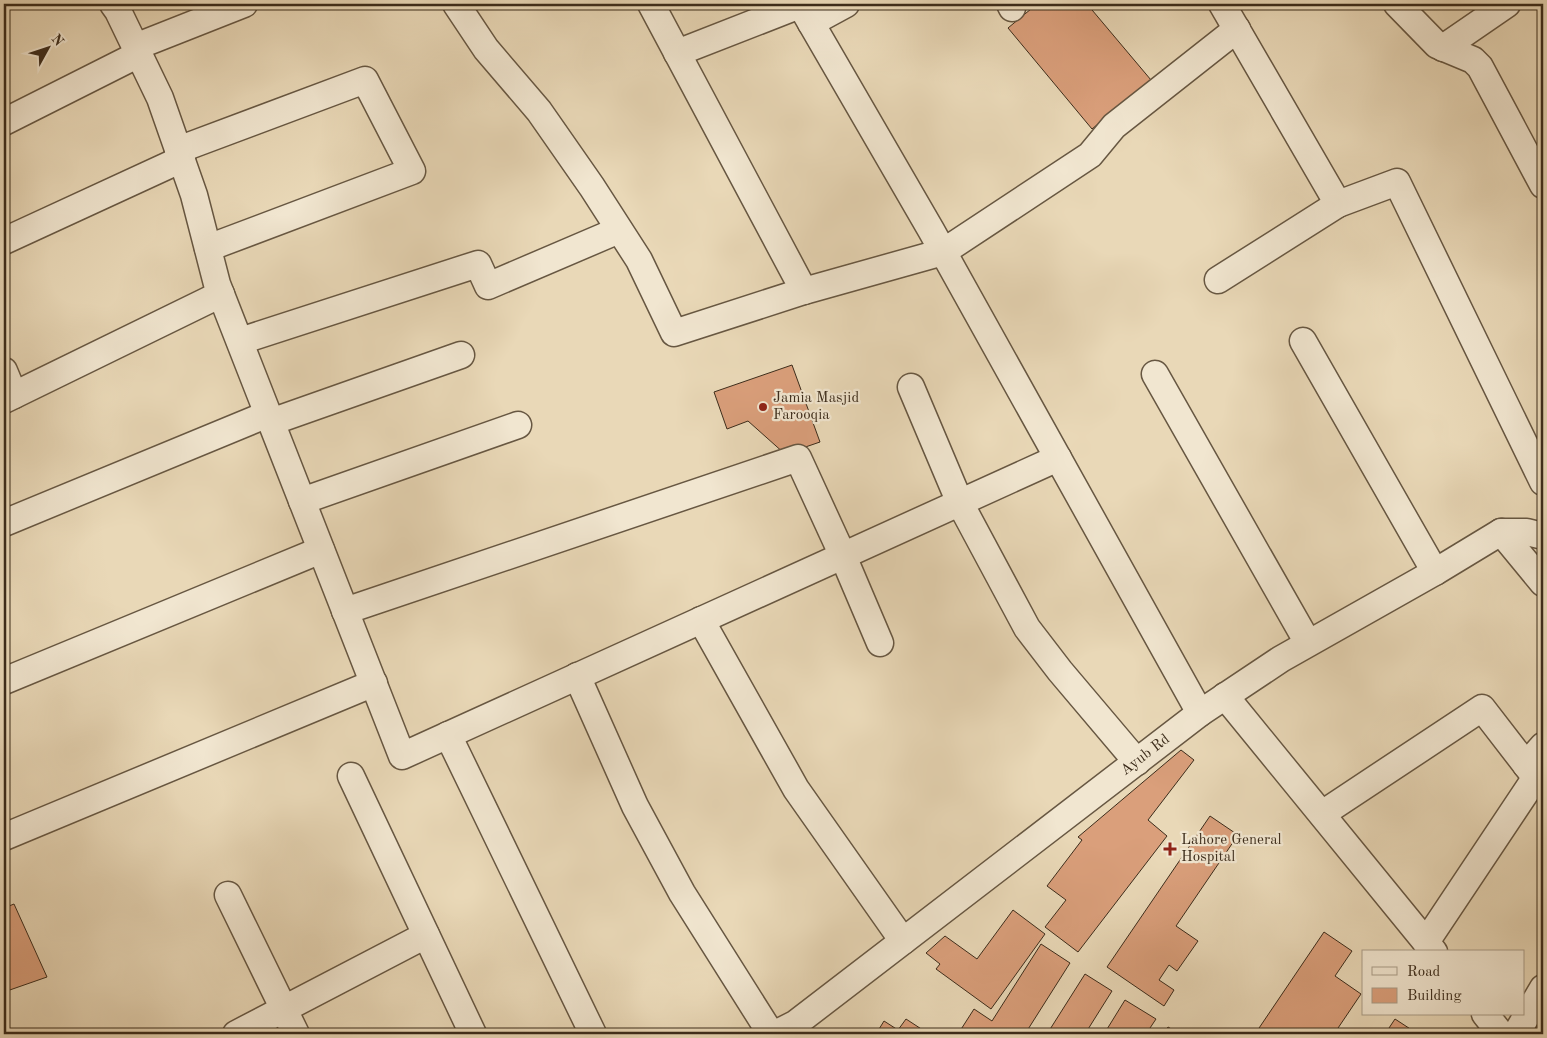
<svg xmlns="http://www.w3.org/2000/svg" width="1547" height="1038" viewBox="0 0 1547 1038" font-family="'Old Standard TT',serif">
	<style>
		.building { fill: #da9f7b; stroke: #3c2c1b }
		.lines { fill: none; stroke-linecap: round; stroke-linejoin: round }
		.minor-casing { stroke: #675742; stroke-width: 29 }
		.minor { stroke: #f1e6d0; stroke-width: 26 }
		.poi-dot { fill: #8f2418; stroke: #f1e6d0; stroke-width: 2 }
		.labels { text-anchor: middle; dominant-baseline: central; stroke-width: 4.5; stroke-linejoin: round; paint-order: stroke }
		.poi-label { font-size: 15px; fill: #3c2c1b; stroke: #f1e6d0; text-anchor: start }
		.street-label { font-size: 15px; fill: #3c2c1b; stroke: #f1e6d0 }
	</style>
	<rect width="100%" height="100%" fill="#e9d8b7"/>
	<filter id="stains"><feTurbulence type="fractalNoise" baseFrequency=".004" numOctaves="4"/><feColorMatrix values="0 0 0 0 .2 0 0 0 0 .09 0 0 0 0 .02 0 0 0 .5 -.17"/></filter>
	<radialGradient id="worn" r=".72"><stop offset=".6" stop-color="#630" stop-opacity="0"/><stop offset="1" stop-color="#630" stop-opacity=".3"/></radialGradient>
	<!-- building -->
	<path class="building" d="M 1037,4 L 1087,4 L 1151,80 L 1092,129 L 1008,28 Z
		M 792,365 L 820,442 L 785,454 L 748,421 L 727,429 L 714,392 Z
		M 1181,750 L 1194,760 L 1148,820 L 1167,836 L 1078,952 L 1045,927 L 1066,900 L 1047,886 L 1082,840 L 1078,837 Z
		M 1210,816 L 1238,835 L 1176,926 L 1198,941 L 1177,971 L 1169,965 L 1159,980 L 1174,990 L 1164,1006 L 1107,967 Z
		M 14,904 L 47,977 L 4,992 L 4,908 Z
		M 1013,910 L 1045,934 L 991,1009 L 936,969 L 940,964 L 926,953 L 945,936 L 977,959 Z
		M 1324,932 L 1352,951 L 1335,976 L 1361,994 L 1334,1034 L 1255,1034 Z
		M 1041,944 L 1070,963 L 1025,1034 L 958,1034 L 974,1009 L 992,1021 Z
		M 1085,974 L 1112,991 L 1085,1034 L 1047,1034 Z
		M 1125,1000 L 1156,1019 L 1146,1034 L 1104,1034 Z
		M 906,1019 L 929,1034 L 876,1034 L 884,1021 L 898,1030 Z
		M 1395,1019 L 1418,1034 L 1385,1034 Z
		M 1168,1027 L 1180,1034 L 1163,1034 Z"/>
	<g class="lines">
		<!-- minor casing -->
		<g class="minor-casing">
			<g id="minor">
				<path d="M 113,4 L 118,11 L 160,98 L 194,195 L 217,284 L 402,756 L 1058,458"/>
				<path d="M 456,4 L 486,49 L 539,111 L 592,187 L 639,260 L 674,333 L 804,291 L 943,252 L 1090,155 L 1114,126 L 1237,29"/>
				<path d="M 651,4 L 804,291"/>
				<path d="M 800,4 L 931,230 L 1200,713"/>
				<path d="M 1010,4 L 1012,8"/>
				<path d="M 1222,4 L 1338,204 L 1397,182 L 1543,482"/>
				<path d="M 1397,4 L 1437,45 L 1473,60 L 1480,67 L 1543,185"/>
				<path d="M 811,23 L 846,4"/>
				<path d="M 135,47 L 244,4"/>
				<path d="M 1443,48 L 1507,4"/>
				<path d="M 677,53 L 800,5"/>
				<path d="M 4,122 L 139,54"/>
				<path d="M 178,150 L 365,80 L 412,171 L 208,248"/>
				<path d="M 4,241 L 182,159"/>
				<path d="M 1218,280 L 1338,204"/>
				<path d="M 240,341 L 478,264 L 488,286 L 619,230"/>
				<path d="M 1303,341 L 1435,572"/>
				<path d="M 4,371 L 14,395"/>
				<path d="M 1155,374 L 1308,643"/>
				<path d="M 911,387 L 960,503 L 1027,628 L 1060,671 L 1137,762"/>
				<path d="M 4,400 L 221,294"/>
				<path d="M 271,422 L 461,355"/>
				<path d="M 302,501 L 518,425"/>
				<path d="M 4,523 L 268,414"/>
				<path d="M 1501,532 L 1543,583"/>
				<path d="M 345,611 L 798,458 L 843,556 L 880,643"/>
				<path d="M 701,620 L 796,789 L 903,941"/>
				<path d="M 577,676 L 635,806 L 682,893 L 771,1034"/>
				<path d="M 4,681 L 321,550"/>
				<path d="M 1225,696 L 1434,952"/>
				<path d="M 448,735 L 593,1034"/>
				<path d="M 1526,765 L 1543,746"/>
				<path d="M 351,776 L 473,1034"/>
				<path d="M 1322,814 L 1482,708 L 1543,787"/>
				<path d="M 4,837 L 374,683"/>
				<path d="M 228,895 L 296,1034"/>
				<path d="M 1426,942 L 1536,777"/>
				<path d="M 1485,1014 L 1501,1034"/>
				<path d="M 236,1034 L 426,935"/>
				<path id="s1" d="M 775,1034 L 795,1024 L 1200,713 L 1281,659 L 1435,572 L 1501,532 L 1527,532 L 1543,536"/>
				<path d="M 1516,1034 L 1543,988"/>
			</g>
		</g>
		<!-- minor -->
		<use href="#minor" class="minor"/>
	</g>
	<!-- markers -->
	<g class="poi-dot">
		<circle cx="763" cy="407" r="5"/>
		<path d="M1167.5 841.5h5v5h5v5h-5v5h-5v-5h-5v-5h5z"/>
	</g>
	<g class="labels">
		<!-- poi labels -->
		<g class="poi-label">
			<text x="773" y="398">Jamia Masjid<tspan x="773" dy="17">Farooqia</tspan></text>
			<text x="1181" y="840">Lahore General<tspan x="1181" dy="17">Hospital</tspan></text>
		</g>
		<!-- street labels -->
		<g class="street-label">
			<text stroke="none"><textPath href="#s1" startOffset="464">Ayub Rd</textPath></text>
		</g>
	</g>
	<!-- margin -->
	<rect width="1547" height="1038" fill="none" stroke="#e9d8b7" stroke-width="20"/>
	<rect x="5" y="5" width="1537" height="1028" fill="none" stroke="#3c2c1b" stroke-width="2.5"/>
	<rect x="10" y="10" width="1527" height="1018" fill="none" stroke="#3c2c1b"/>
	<!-- legend -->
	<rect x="1362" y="950" width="162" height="65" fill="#f1e6d0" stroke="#a99c88"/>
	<rect x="1372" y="967" width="25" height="8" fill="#f1e6d0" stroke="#a99c88"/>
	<text x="1407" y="976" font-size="15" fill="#3c2c1b">Road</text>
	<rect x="1372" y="988" width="25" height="15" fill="#da9f7b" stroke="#a99c88"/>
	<text x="1407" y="1000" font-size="15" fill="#3c2c1b">Building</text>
	<!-- north arrow -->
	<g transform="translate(48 48) rotate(50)" stroke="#f1e6d0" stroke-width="4" paint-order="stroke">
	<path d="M0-4L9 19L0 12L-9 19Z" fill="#3c2c1b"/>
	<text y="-8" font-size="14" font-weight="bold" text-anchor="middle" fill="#3c2c1b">N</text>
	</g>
	<rect width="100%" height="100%" filter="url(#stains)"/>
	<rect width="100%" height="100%" fill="url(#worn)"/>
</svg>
